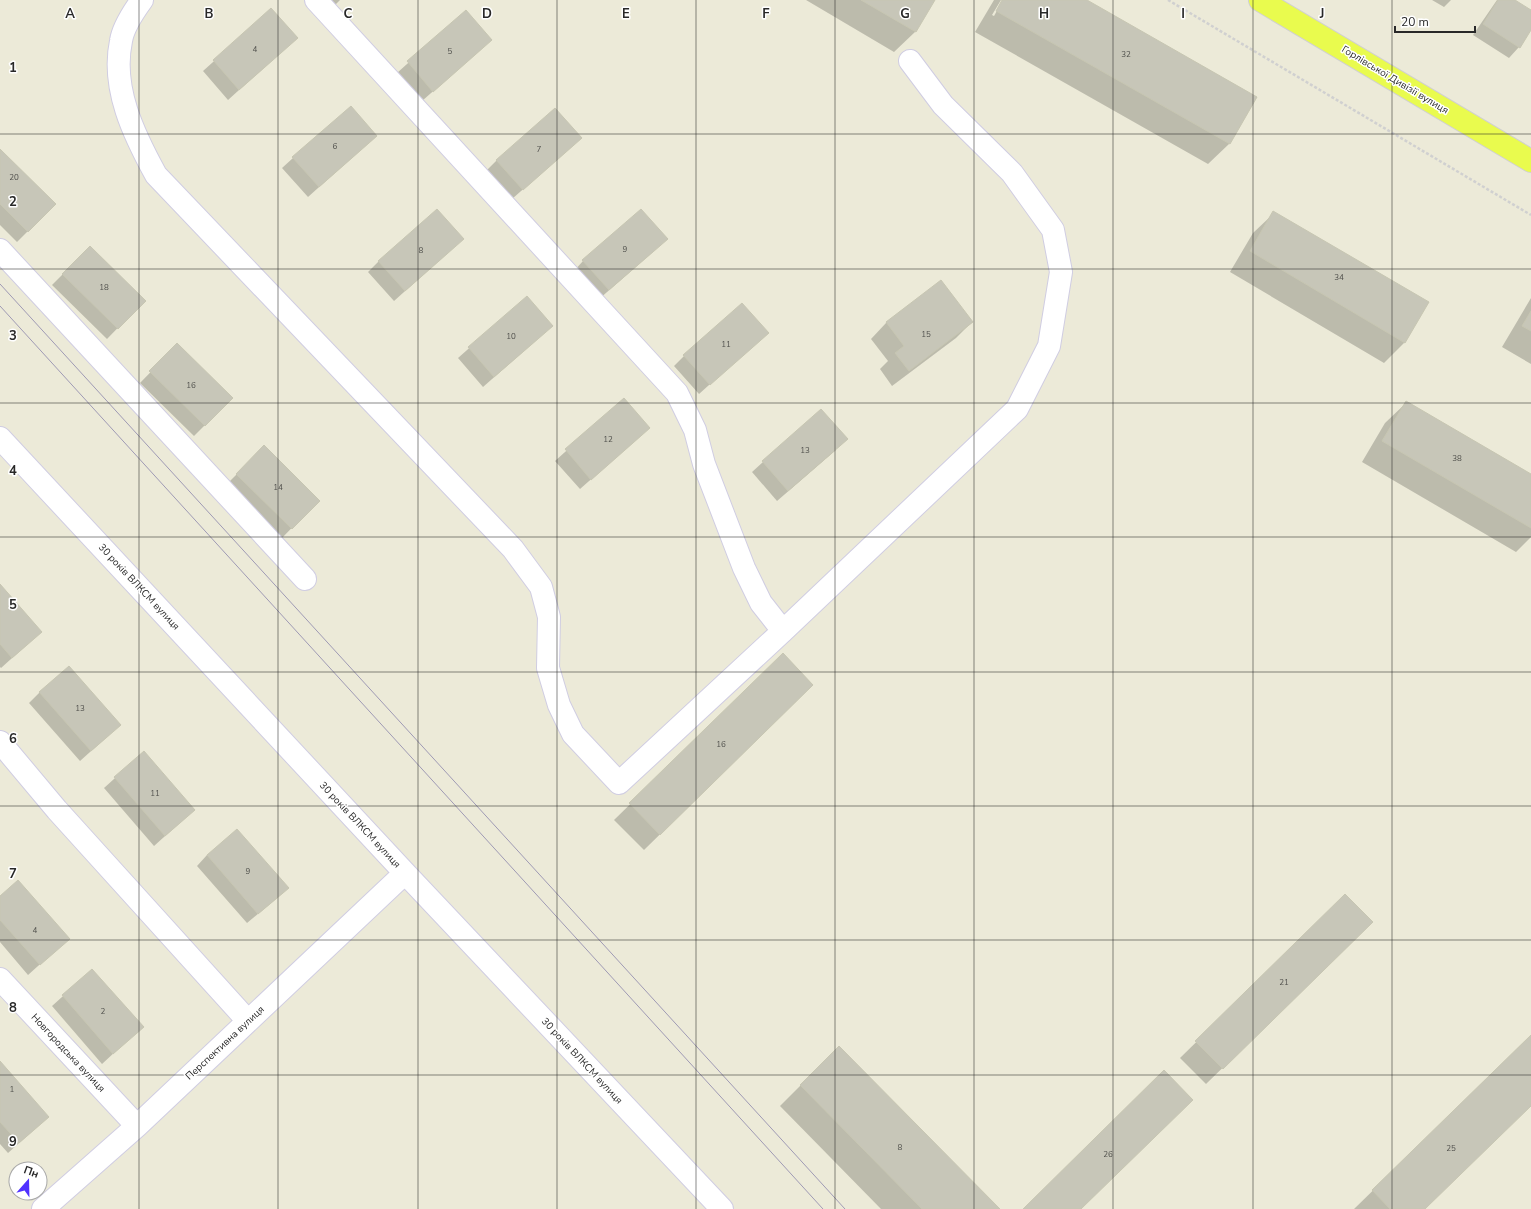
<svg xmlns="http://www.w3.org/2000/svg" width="1531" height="1209" viewBox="0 0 1531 1209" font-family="'Nunito Sans',sans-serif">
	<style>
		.shadow { fill: #0003 }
		.building { fill: #c7c6b8; stroke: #c7c6b2 }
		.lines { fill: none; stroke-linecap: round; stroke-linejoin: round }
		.minor-casing { stroke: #d0cde2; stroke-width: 24 }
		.major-casing { stroke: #d0d0d0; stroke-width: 24 }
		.path { stroke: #d0d0d0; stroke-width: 2.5; stroke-dasharray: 3 2; stroke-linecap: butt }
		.minor { stroke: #fff; stroke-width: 22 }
		.major { stroke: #e9fb4e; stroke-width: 22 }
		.tram { stroke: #9f9ab4; stroke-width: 1 }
		.grid { fill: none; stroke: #282828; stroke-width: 1; stroke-opacity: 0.55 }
		.labels { text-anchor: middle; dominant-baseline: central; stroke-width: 3; stroke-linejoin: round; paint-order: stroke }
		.number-label { font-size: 8px; fill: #50504c }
		.street-label { font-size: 10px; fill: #282828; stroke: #fff }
		.grid-label { font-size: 13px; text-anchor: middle; font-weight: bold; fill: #282828; stroke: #fff; stroke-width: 3; stroke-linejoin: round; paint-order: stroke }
	</style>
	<rect width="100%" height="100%" fill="#ecead8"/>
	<!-- shadow -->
	<path class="shadow" d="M 331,0 L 340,0 L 335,5 Z
		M 806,0 L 934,0 L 915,32 L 894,52 Z
		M 994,0 L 1001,0 L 992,15 L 994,16 L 1003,0 L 1085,0 L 1256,97 L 1229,144 L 1208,164 L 975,32 Z
		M 1432,0 L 1451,0 L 1444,7 Z
		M 1497,0 L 1513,0 L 1531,11 L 1531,28 L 1519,47 L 1509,58 L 1473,35 Z
		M 271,10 L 297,38 L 228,100 L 203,71 Z
		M 466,11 L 480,50 L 422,101 L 397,73 Z
		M 376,136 L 308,197 L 282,168 L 293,158 Z
		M 570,148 L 512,199 L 486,171 L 497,160 Z
		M 0,151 L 55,204 L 17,242 L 0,225 Z
		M 1274,213 L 1405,342 L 1384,363 L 1230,272 L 1253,233 Z
		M 90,247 L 144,301 L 107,339 L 52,285 Z
		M 452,249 L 394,301 L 368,272 L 379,261 Z
		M 656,249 L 598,300 L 573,272 L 583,261 Z
		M 941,281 L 972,322 L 956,338 L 892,386 L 880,369 L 888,361 L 871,339 L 886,323 Z
		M 527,297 L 552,326 L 483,387 L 458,358 Z
		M 1531,298 L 1531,364 L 1502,347 Z
		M 767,333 L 699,394 L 674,366 L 684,356 Z
		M 177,345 L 232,398 L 194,436 L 140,383 Z
		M 624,399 L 638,438 L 580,489 L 555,461 Z
		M 1406,403 L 1531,476 L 1531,537 L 1516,552 L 1362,462 L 1385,423 Z
		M 264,447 L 318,501 L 281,539 L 226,485 Z
		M 836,450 L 777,501 L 752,472 L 763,462 Z
		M 0,585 L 41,632 L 1,668 L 0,667 Z
		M 783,655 L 796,701 L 644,850 L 614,820 Z
		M 40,692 L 109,735 L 80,761 L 29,703 Z
		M 144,752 L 194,810 L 154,846 L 104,788 Z
		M 207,855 L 277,898 L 247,923 L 197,866 Z
		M 1345,896 L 1356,938 L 1206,1084 L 1180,1058 Z
		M 0,897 L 68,939 L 28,975 L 0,942 Z
		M 92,970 L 142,1027 L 102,1064 L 52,1006 Z
		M 1531,1036 L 1531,1105 L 1424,1209 L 1354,1209 Z
		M 839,1047 L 998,1209 L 881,1209 L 780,1106 Z
		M 0,1062 L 48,1117 L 8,1153 L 0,1144 Z"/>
	<!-- building -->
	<path class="building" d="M 861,0 L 935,0 L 916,32 Z
		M 1002,0 L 1087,0 L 1257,97 L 1230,144 L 996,11 Z
		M 1498,0 L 1515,0 L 1531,10 L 1531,30 L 1520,48 L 1483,24 Z
		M 271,8 L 298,38 L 239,90 L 213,60 Z
		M 466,10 L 492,40 L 433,92 L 407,61 Z
		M 351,106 L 377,136 L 319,187 L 292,157 Z
		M 555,108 L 582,138 L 523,190 L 496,160 Z
		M 0,149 L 56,204 L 28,232 L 0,204 Z
		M 437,209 L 464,239 L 405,291 L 378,261 Z
		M 641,209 L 668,239 L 609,290 L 582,260 Z
		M 1273,211 L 1429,302 L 1405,343 L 1250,251 Z
		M 90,246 L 146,301 L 118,329 L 62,274 Z
		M 941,280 L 973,322 L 909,371 L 895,353 L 904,346 L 886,322 Z
		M 527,296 L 553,326 L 494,377 L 468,347 Z
		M 742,303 L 769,333 L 710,385 L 683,355 Z
		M 1531,311 L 1531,331 L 1522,326 Z
		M 177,343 L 233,398 L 205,426 L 149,371 Z
		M 624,398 L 650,428 L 591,480 L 565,449 Z
		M 1406,401 L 1531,474 L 1531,528 L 1382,441 Z
		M 821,409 L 848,439 L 788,491 L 762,461 Z
		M 264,445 L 320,501 L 292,529 L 236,474 Z
		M 0,584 L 42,632 L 12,658 L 0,644 Z
		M 783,653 L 813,685 L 660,835 L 629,803 Z
		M 69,666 L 121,725 L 91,751 L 39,692 Z
		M 144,751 L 195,810 L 165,836 L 114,777 Z
		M 237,829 L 289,888 L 258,914 L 207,855 Z
		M 18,880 L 70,939 L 40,965 L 0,920 L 0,896 Z
		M 1345,894 L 1373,922 L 1223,1069 L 1195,1041 Z
		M 92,969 L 144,1027 L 113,1054 L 62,995 Z
		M 1531,1035 L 1531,1106 L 1425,1209 L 1390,1209 L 1372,1190 Z
		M 839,1046 L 1000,1209 L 922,1209 L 800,1085 Z
		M 0,1061 L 49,1117 L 19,1143 L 0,1122 Z
		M 1164,1070 L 1193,1100 L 1081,1209 L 1023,1209 Z"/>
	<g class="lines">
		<!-- minor casing -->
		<g class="minor-casing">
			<path id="minor" d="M 142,0 C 134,11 123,27 121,41 C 111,88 134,135 156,175 L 513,549 L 541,587 L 549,617 L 548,668 L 559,705 L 573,734 L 619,783 L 783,631 L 1017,409 L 1049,346 L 1061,272 L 1053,230 L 1012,173 L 943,105 L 910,61
				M 316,0 L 677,393 L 695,430 L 704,464 L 744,568 L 761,603 L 783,631
				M 0,250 L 305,579
				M 0,438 L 405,873 L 722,1209
				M 0,742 L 57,810 L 248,1021
				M 0,979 L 137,1126
				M 43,1209 L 137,1126 L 405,873"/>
		</g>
		<!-- major casing -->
		<g class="major-casing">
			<path id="major" d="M 1260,0 L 1531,161"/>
		</g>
		<!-- path -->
		<path class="path" d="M 1168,0 L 1531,215"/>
		<!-- minor -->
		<use href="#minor" class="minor"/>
		<!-- major -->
		<use href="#major" class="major"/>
		<!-- tram -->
		<path class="tram" d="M 0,284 L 845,1209
			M 0,306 L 823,1209"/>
	</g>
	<!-- grid -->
	<path class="grid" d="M 139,0 L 139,1209M 278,0 L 278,1209M 418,0 L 418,1209M 557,0 L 557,1209M 696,0 L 696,1209M 835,0 L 835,1209M 974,0 L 974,1209M 1113,0 L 1113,1209M 1253,0 L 1253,1209M 1392,0 L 1392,1209M 0,134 L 1531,134M 0,269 L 1531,269M 0,403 L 1531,403M 0,537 L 1531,537M 0,672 L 1531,672M 0,806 L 1531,806M 0,940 L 1531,940M 0,1075 L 1531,1075"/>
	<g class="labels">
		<!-- number labels -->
		<g class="number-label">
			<text x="255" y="49">4</text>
			<text x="450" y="51">5</text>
			<text x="1126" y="54">32</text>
			<text x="335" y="146">6</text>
			<text x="539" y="149">7</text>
			<text x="14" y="177">20</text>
			<text x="625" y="249">9</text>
			<text x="421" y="250">8</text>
			<text x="1339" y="277">34</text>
			<text x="104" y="287">18</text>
			<text x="926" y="334">15</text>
			<text x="511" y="336">10</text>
			<text x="726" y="344">11</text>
			<text x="191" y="385">16</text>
			<text x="608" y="439">12</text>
			<text x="805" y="450">13</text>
			<text x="1457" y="458">38</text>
			<text x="278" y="487">14</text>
			<text x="80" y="708">13</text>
			<text x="721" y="744">16</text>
			<text x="155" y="793">11</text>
			<text x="248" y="871">9</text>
			<text x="35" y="930">4</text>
			<text x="1284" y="982">21</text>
			<text x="103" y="1011">2</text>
			<text x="12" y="1089">1</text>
			<text x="900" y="1147">8</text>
			<text x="1451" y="1148">25</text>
			<text x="1108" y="1154">26</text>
		</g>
		<!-- street labels -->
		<g class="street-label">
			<text transform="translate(1395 80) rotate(31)">Горлівської Дивізії вулиця</text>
			<text transform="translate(139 587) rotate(47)">30 років ВЛКСМ вулиця</text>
			<text transform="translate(360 825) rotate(47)">30 років ВЛКСМ вулиця</text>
			<text transform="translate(225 1043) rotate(-43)">Перспективна вулиця</text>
			<text transform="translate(68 1053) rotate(47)">Новгородська вулиця</text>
			<text transform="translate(582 1061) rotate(47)">30 років ВЛКСМ вулиця</text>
		</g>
	</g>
	<g class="grid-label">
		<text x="70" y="18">A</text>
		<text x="209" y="18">B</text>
		<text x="348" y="18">C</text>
		<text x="487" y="18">D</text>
		<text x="626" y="18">E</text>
		<text x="766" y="18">F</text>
		<text x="905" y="18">G</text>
		<text x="1044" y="18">H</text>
		<text x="1183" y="18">I</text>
		<text x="1322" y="18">J</text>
		<text x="13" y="72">1</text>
		<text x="13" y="206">2</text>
		<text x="13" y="340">3</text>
		<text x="13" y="475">4</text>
		<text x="13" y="609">5</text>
		<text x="13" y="743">6</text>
		<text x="13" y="878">7</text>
		<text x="13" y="1012">8</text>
		<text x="13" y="1146">9</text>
	</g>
	<!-- north arrow -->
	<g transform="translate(28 1181) rotate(20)"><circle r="19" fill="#ffffff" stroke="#a9a9a9"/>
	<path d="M0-3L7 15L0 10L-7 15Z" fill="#5031ff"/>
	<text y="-6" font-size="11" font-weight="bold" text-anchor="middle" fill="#282828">Пн</text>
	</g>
	<!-- scale -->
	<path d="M1395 26v6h80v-6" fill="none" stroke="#282828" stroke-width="2"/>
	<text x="1401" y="26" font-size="12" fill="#282828" stroke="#ffffff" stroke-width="3" paint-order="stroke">20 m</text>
</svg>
